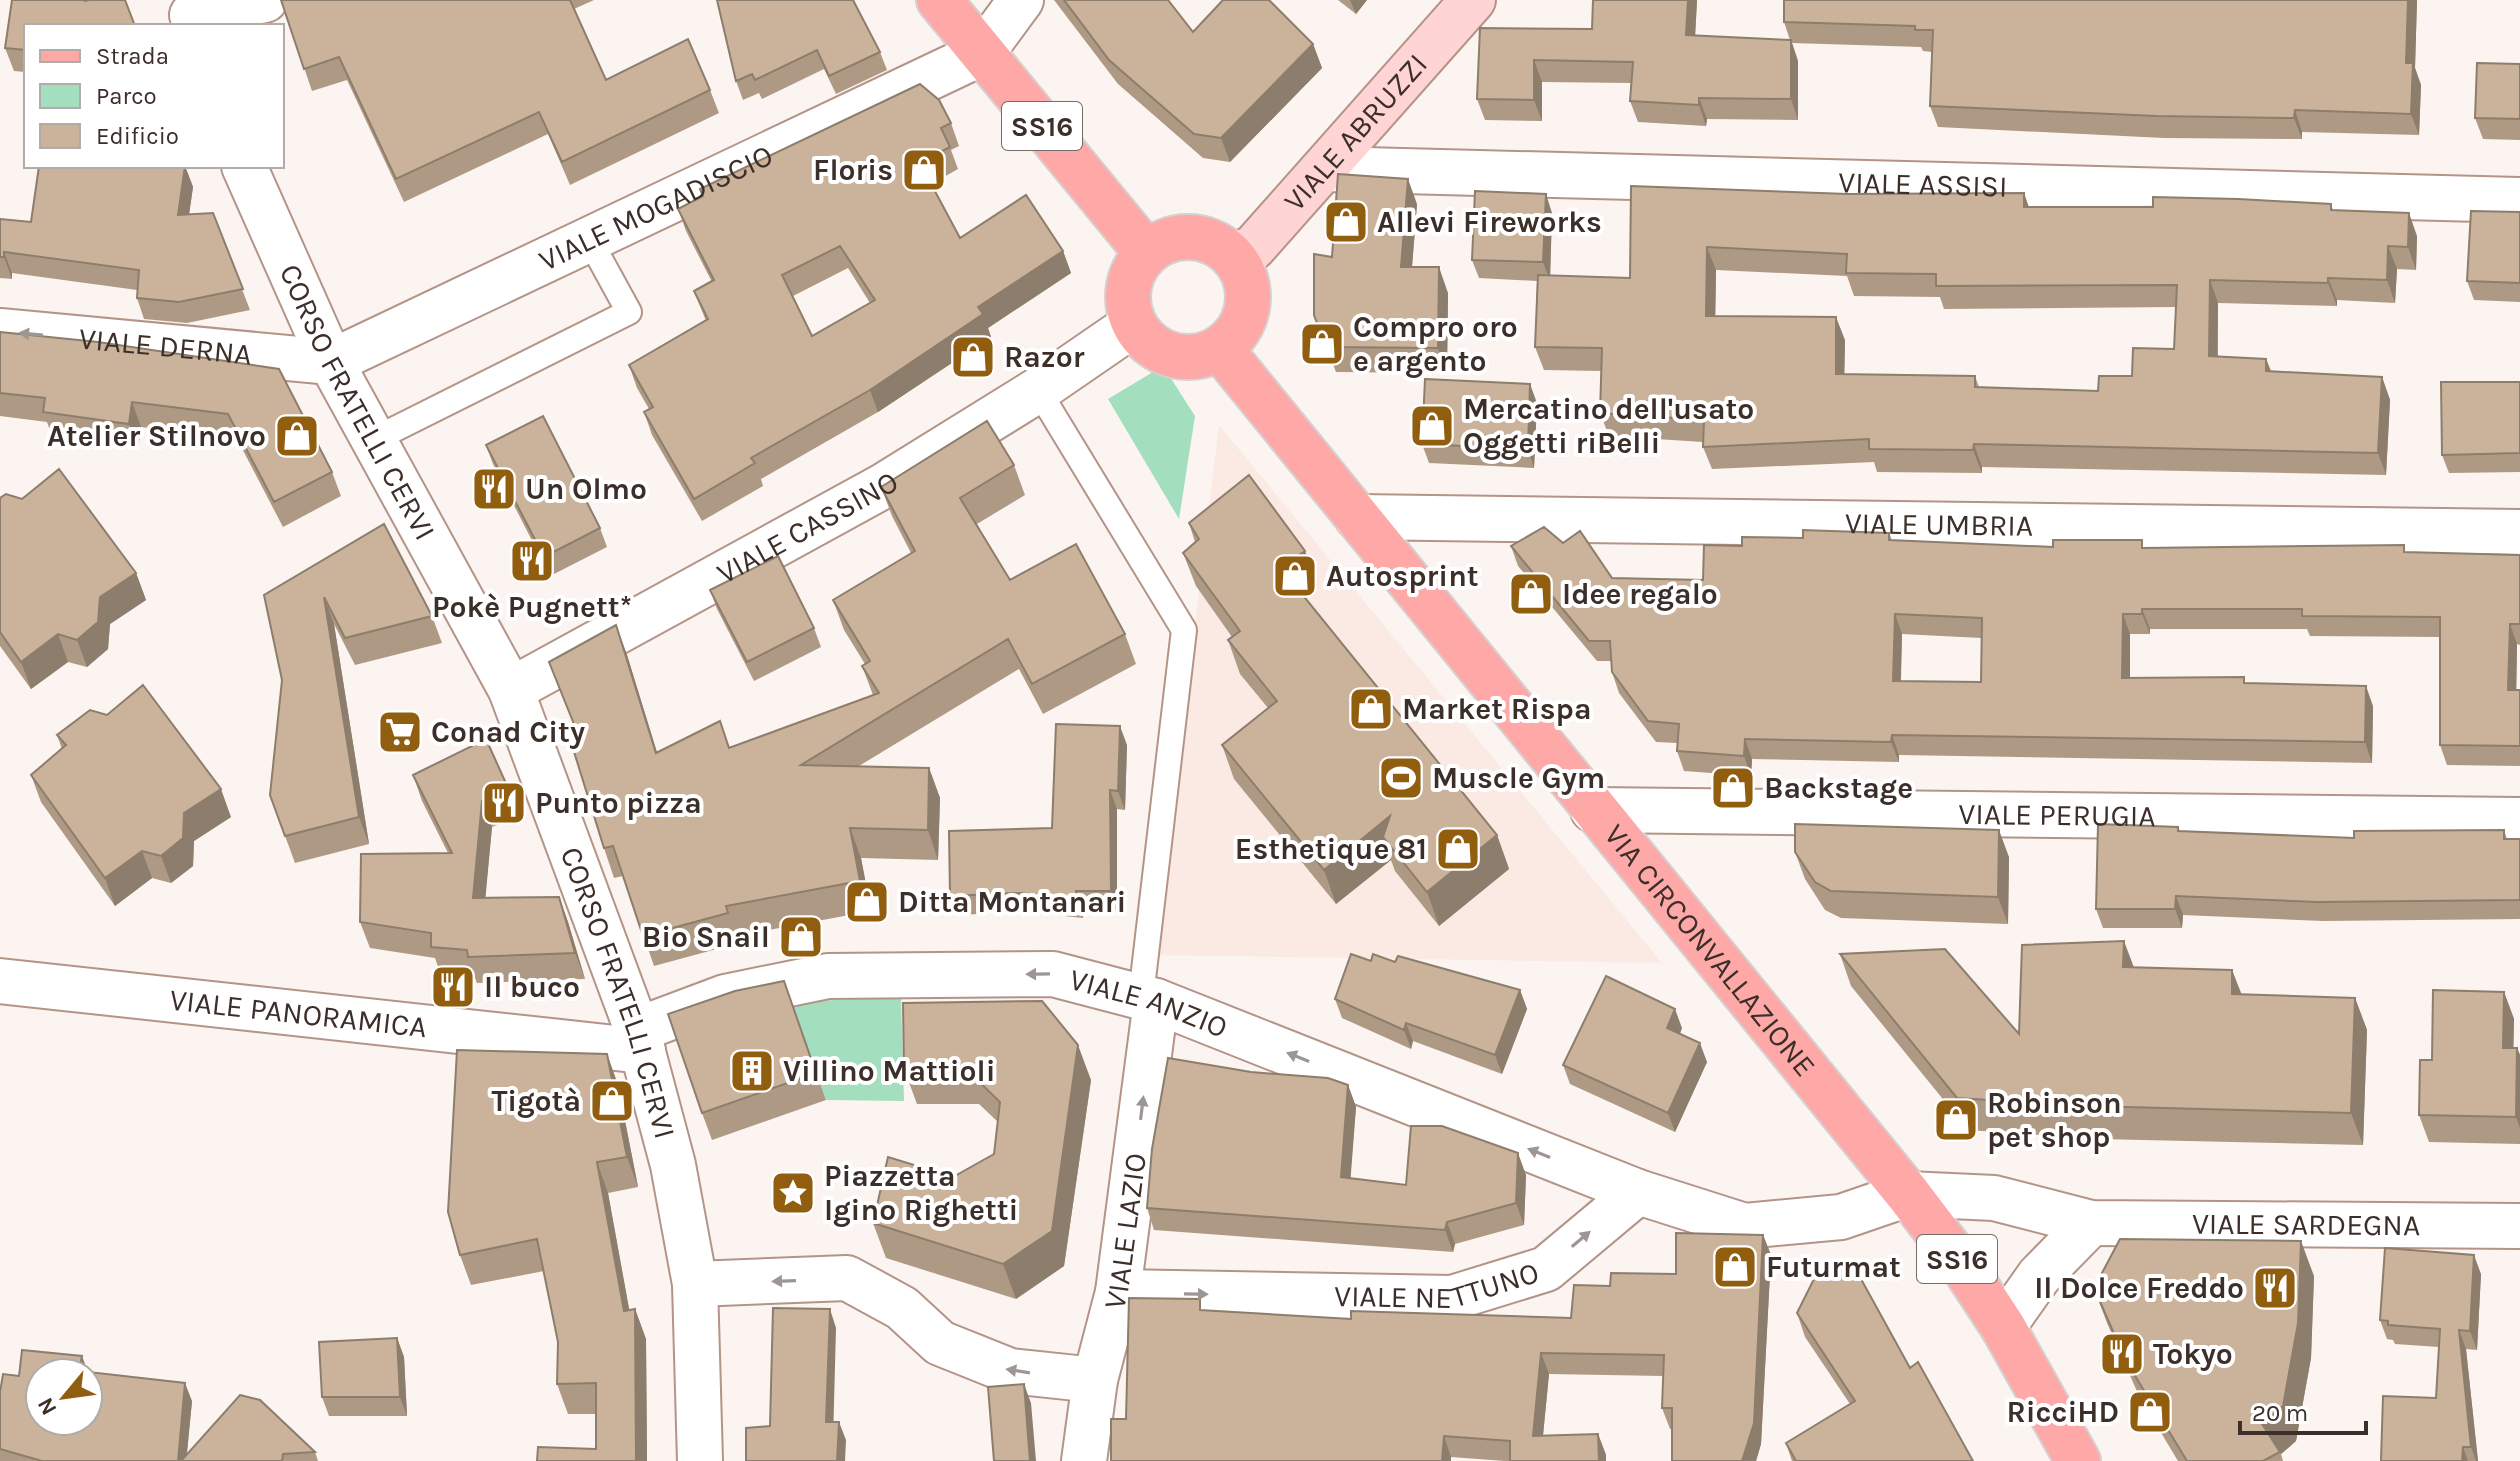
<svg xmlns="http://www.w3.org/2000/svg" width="2520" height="1461" viewBox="0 0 2520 1461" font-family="Karla,sans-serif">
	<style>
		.built { fill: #fbeae3 }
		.green { fill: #a3debf }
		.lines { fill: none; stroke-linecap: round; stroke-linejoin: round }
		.lane-casing { stroke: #b49487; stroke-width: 28 }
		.street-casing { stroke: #b49487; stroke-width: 48 }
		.secondary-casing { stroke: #b49487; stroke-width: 48 }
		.primary-casing { stroke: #d4d1d0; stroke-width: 48 }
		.lane { stroke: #fff; stroke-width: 24 }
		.street { stroke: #fff; stroke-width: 44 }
		.secondary { stroke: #ffd4d4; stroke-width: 44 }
		.primary { stroke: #fea9a8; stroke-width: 44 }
		.wall { fill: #ae9a84; fill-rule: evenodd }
		.shaded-wall { fill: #8d7d6c }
		.building { fill: #cab39a; stroke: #8d7d6c; stroke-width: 2; fill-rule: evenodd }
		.oneway { fill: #9e9694 }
		.labels { text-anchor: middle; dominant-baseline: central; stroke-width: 8; stroke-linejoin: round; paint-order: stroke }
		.shield { fill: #fff; stroke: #766d69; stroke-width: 2 }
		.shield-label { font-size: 28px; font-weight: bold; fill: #3c2e29 }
		.street-label { font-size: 30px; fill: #3c2e29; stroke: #fff }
		.poi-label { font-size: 30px; font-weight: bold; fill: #3c2e29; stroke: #fff; text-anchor: start }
	</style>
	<rect width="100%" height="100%" fill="#fbf4f1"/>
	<!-- built -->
	<path class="built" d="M 1219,425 L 1662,963 L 1155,955 Z"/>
	<!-- green -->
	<path class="green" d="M 1163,366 L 1195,416 L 1179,519 L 1108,399 Z
		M 901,997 L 904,1101 L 826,1100 L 792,1002 Z"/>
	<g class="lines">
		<!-- lane casing -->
		<g class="lane-casing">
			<path id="lane" d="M 1038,390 L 1184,630 L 1141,996
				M 375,439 L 629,312 L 589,239"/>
		</g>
		<!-- street casing -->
		<g class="street-casing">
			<g id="street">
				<path d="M 192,15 L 265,0"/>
				<path id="s1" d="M 244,166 L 331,362 L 511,690 L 637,1030 L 673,1165 L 695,1284 L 700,1461"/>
				<path id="s2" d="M 1327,169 L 2520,200"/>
				<path id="s3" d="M 0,331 L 331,362 L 982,53 L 1021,0"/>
				<path id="s4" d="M 1357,517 L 2520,532"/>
				<path id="s5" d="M 511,690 L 885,485 L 1038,390 L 1134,324"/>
				<path id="s6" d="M 1593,810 L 2520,820"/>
				<path id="s7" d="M 0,981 L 643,1051"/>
				<path id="s8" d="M 637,1030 L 725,997 L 828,976 L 1053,974 L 1156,1001 L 1638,1192 L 1745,1226 L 1841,1217 L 1908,1194 L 1994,1198 L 2091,1223 L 2520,1226"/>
				<path d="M 695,1284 L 847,1278 L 902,1308 L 940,1343 L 1010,1371 L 1095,1380"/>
				<path id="s9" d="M 1118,1292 L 1452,1298 L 1546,1269 L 1638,1192"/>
				<path d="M 2003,1327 L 2039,1276 L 2091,1223"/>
				<path id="s10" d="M 1084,1461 L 1095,1380 L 1118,1292 L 1156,1001"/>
			</g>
		</g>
		<!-- secondary casing -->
		<g class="secondary-casing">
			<g id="secondary">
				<path id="s11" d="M 1233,256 L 1253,248 L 1473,0"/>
			</g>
		</g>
		<!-- primary casing -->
		<g class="primary-casing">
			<g id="primary">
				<path d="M 939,0 L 1146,252"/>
				<circle cx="1188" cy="297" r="60"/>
				<path id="s12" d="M 1223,347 L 1227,357 L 1908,1194 L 1965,1269 L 2003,1327 L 2078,1461"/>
			</g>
		</g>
		<!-- lane -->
		<use href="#lane" class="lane"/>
		<!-- street -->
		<use href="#street" class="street"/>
		<!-- secondary -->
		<use href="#secondary" class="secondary"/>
		<!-- primary -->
		<use href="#primary" class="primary"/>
	</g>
	<!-- wall -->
	<path class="wall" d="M 281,0 L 594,0 L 574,9 L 606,80 L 710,90 L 719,113 L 570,185 L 548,134 L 404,202 L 347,80 L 312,91 Z
		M 717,0 L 880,52 L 887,70 L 836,94 L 824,69 L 762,99 L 759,93 L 743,100 L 736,81 Z
		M 1054,0 L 1168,0 L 1193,32 L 1313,44 L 1322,68 L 1230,162 L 1203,158 L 1118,84 Z
		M 1338,0 L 1367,0 L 1356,14 Z
		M 1593,0 L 1697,0 L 1695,36 L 1790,40 L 1784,22 L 1784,0 L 2417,0 L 2415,68 L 2421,85 L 2419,135 L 2302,132 L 2302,139 L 2164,138 L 1938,127 L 1930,106 L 1932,52 L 1923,51 L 1921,47 L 1792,43 L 1798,61 L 1798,120 L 1707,119 L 1706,126 L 1638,122 L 1630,101 L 1631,83 L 1542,82 L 1542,121 L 1485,120 L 1477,99 L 1480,28 L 1592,29 Z
		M 26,26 L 26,72 L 14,71 L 5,48 Z
		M 2520,64 L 2520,140 L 2483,139 L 2475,118 Z
		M 951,123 L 959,146 L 951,150 L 958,169 L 942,178 L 944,183 L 933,188 L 960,238 L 1063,251 L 1071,273 L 988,328 L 991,337 L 878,412 L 761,479 L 763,486 L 702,521 L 652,435 L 644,412 L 649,409 L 637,388 L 629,365 L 706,321 L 694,291 L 712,282 L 686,231 L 678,209 L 703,197 L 700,189 ZM 848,268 L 870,303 L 812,336 L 793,296 Z
		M 185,166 L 193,187 L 189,214 L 213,213 L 250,310 L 187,323 L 144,319 L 137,298 L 137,290 L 12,273 L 12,279 L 0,278 L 0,219 L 31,222 Z
		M 1631,186 L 2029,207 L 2331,204 L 2333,210 L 2417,236 L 2416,270 L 2397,269 L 2395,303 L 2337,300 L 2337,306 L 2218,303 L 2218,357 L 2266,359 L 2271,371 L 2382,377 L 2390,400 L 2386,475 L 1982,467 L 1982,473 L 1877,472 L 1874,462 L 1712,469 L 1703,447 L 1703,442 L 1609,436 L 1600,413 L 1601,371 L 1544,370 L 1535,347 L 1537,281 L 1479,278 L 1472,260 L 1552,213 L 1550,276 L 1630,278 ZM 1716,270 L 1847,276 L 1854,296 L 1940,297 L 1944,309 L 2176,307 L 2174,349 L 2132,376 L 2098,391 L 1979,387 L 1975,376 L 1844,374 L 1845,340 L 1715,316 Z
		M 1417,204 L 1412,267 L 1448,293 L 1447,373 L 1336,372 L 1314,315 L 1332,257 Z
		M 2520,212 L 2520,302 L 2474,300 L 2467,281 Z
		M 0,332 L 98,342 L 332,472 L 341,496 L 283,527 L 237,439 L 141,427 L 138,448 L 52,436 L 47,422 L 0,416 Z
		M 2520,382 L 2520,472 L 2449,473 L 2442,455 Z
		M 1537,403 L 1534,468 L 1429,463 L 1422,444 Z
		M 486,445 L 600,528 L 607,547 L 550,576 L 493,464 Z
		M 1014,465 L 1025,495 L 977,524 L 1010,580 L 1125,634 L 1136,664 L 1043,714 L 1019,669 L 859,766 L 929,768 L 940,798 L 938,860 L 861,858 L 871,911 L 737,936 L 739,943 L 654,966 L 623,876 L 614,878 L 604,848 L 577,734 L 549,662 L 616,625 L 627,655 L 657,752 L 729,748 L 873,695 L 862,666 L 865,664 L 844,630 L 833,600 L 911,553 L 892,516 L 881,487 Z
		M 0,498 L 136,573 L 146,600 L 110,624 L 108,649 L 87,667 L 68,662 L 31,689 L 0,646 Z
		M 1189,523 L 1305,551 L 1317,585 L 1302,595 L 1497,835 L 1509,869 L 1439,926 L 1395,871 L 1391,860 L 1336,904 L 1234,779 L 1222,745 L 1268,708 L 1240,674 L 1228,640 L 1232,637 L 1196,586 L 1183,553 L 1195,542 Z
		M 384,524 L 432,616 L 442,643 L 355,665 L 334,624 L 369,844 L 295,863 L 270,795 L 282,680 L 264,595 Z
		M 1889,533 L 1892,540 L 2053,547 L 2145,548 L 2520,555 L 2520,645 L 2517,644 L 2516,690 L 2520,690 L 2520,766 L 2447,765 L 2440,745 L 2440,637 L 2310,636 L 2307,629 L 2150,629 L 2150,634 L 2130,634 L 2130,678 L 2246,683 L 2373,706 L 2372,763 L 1899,755 L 1899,762 L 1752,759 L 1751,776 L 1684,771 L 1677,751 L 1677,743 L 1656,742 L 1619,693 L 1612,672 L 1611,661 L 1597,661 L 1518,566 L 1511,546 L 1563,543 L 1612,578 L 1703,580 L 1742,546 L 1803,538 ZM 1902,634 L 1981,638 L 1981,682 L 1901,681 Z
		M 710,590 L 814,628 L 821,647 L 754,681 L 717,609 Z
		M 57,735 L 231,817 L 194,841 L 193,866 L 171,883 L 152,878 L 115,906 L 41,802 L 31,775 L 62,749 Z
		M 1127,745 L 1125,810 L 1117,809 L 1117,910 L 1083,910 L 1083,918 L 1026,912 L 957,915 L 950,896 L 1052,828 Z
		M 413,775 L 509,790 L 518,815 L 492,827 L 485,898 L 559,897 L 568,922 L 585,979 L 477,983 L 474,975 L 440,972 L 435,958 L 370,948 L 360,922 L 448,853 L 422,801 Z
		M 2178,827 L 2180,831 L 2354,838 L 2504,830 L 2507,839 L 2520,839 L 2520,919 L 2323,921 L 2183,915 L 2182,928 L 2103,928 L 2096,909 Z
		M 1795,852 L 2009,857 L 2008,924 L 1841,918 L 1825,910 L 1805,879 Z
		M 1840,954 L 2019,1034 L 2134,967 L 2232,970 L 2242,995 L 2355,998 L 2367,1030 L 2363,1145 L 2098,1139 L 1968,1130 L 1851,986 Z
		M 1371,961 L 1395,962 L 1520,990 L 1527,1009 L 1502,1074 L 1413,1041 L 1411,1049 L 1342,1018 L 1335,999 Z
		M 784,981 L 826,1100 L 712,1140 L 702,1113 Z
		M 2504,992 L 2514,1019 L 2513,1048 L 2517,1048 L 2520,1055 L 2520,1144 L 2429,1142 L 2419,1115 L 2432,1060 Z
		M 903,1003 L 1091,1080 L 1064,1266 L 1016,1299 L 886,1258 L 873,1223 L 994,1154 L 998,1122 L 979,1104 L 917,1104 L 904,1069 Z
		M 1682,1028 L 1680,1034 L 1707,1062 L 1675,1132 L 1570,1084 L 1563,1065 Z
		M 607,1054 L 618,1085 L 638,1187 L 608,1193 L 629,1310 L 635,1309 L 646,1339 L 647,1461 L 537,1461 L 596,1449 L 596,1414 L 568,1414 L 557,1384 L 558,1342 L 544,1271 L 471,1285 L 460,1255 Z
		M 1251,1072 L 1348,1085 L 1356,1107 L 1350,1178 L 1406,1185 L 1526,1175 L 1524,1225 L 1455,1244 L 1453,1252 L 1154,1230 L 1147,1208 Z
		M 1763,1235 L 1771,1255 L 1761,1444 L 1756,1461 L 1672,1461 L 1672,1429 L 1670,1429 L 1662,1408 L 1664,1376 L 1549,1374 L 1543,1435 L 1598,1434 L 1606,1455 L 1606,1461 L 1505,1461 L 1451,1457 L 1451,1461 L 1111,1461 L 1126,1419 L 1204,1310 L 1351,1319 L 1571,1318 L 1610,1286 L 1676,1274 Z
		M 2481,1274 L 2477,1350 L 2466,1349 L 2478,1461 L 2381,1461 L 2436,1398 L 2439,1347 L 2395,1344 L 2393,1340 L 2387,1339 L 2380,1320 Z
		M 2314,1276 L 2311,1358 L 2296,1441 L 2281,1454 L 2283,1461 L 2178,1461 L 2139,1396 L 2107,1323 L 2094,1288 Z
		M 1797,1313 L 1910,1368 L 1973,1461 L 1792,1461 L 1786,1443 L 1850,1404 L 1805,1337 Z
		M 397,1338 L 404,1357 L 407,1416 L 329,1416 L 322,1397 Z
		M 88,1372 L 192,1401 L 187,1454 L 315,1452 L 318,1461 L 0,1461 L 0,1392 L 19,1376 Z"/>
	<!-- shaded-wall -->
	<path class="shaded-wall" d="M 1350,0 L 1367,0 L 1356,14 Z
		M 1688,0 L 1697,0 L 1694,57 L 1686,35 Z
		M 2408,0 L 2417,0 L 2415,68 L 2421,85 L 2419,135 L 2411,114 L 2406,63 Z
		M 1791,40 L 1798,61 L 1798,120 L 1791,99 Z
		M 1313,44 L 1322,68 L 1230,162 L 1221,138 Z
		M 1534,60 L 1542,82 L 1542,121 L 1534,100 Z
		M 1699,98 L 1707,119 L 1706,126 L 1699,105 Z
		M 2295,110 L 2302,132 L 2302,139 L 2294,118 Z
		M 185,166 L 193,187 L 186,236 L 178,215 Z
		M 1408,179 L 1417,204 L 1410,292 L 1401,267 Z
		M 2024,193 L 2032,216 L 2024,207 Z
		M 1546,194 L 1552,213 L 1550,281 L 1543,262 Z
		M 2409,213 L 2417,236 L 2416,270 L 2408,247 Z
		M 2388,246 L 2397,269 L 2395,303 L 2387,280 Z
		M 1707,247 L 1716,270 L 1715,338 L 1706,316 Z
		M 1063,251 L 1071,273 L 988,328 L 991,337 L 878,412 L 870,390 L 978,307 Z
		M 4,252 L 12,273 L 12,279 L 4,257 Z
		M 1439,267 L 1448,293 L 1447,373 L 1438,348 Z
		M 2328,278 L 2337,300 L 2337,306 L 2328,283 Z
		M 2210,280 L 2218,303 L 2217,379 L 2209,356 Z
		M 1836,317 L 1845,340 L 1844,397 L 1836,374 Z
		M 2266,359 L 2275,382 L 2266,371 Z
		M 2382,377 L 2390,400 L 2386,475 L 2378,453 Z
		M 1530,384 L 1537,403 L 1534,468 L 1528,449 Z
		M 132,402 L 141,427 L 138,448 L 129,424 Z
		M 1974,444 L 1982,467 L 1982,473 L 1973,450 Z
		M 1305,551 L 1317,585 L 1292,601 L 1280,567 Z
		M 136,573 L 146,600 L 110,624 L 108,649 L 87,667 L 77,640 L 100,597 Z
		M 324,597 L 334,624 L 369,844 L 359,817 Z
		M 2142,609 L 2150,629 L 2150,634 L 2142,614 Z
		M 1895,614 L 1902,634 L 1900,702 L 1893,681 Z
		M 2123,614 L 2130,634 L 2130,698 L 2122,678 Z
		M 2510,624 L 2517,644 L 2516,710 L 2508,690 Z
		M 616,625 L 627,655 L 666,783 L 656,753 Z
		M 58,634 L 68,662 L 31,689 L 21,662 Z
		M 2366,686 L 2373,706 L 2372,763 L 2365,742 Z
		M 1120,726 L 1127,745 L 1125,810 L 1118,791 Z
		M 1892,735 L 1899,755 L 1899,762 L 1891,742 Z
		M 1745,739 L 1752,759 L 1751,776 L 1744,756 Z
		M 929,768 L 940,798 L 938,860 L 928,830 Z
		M 221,789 L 231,817 L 194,841 L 193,866 L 171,883 L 161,856 L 184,813 Z
		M 1110,790 L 1117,809 L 1117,910 L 1111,891 Z
		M 482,801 L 492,827 L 483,924 L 473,898 Z
		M 1390,816 L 1383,837 L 1391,860 L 1336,904 L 1324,870 Z
		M 850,828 L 861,858 L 871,911 L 860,881 Z
		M 1999,830 L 2009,857 L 2008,924 L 1998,897 Z
		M 1497,835 L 1509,869 L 1439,926 L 1427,892 Z
		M 142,851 L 152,878 L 115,906 L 105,878 Z
		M 1076,891 L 1083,910 L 1083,918 L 1076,899 Z
		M 2176,896 L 2183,915 L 2182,928 L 2175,909 Z
		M 559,897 L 568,922 L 585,979 L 575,953 Z
		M 2124,941 L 2136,973 L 2123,967 Z
		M 2232,970 L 2244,1002 L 2232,994 Z
		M 1520,990 L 1527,1009 L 1502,1074 L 1495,1055 Z
		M 2504,992 L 2514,1019 L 2513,1075 L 2503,1048 Z
		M 2355,998 L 2367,1030 L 2363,1145 L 2351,1113 Z
		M 1675,1009 L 1682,1028 L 1674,1047 L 1667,1028 Z
		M 1406,1023 L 1413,1041 L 1411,1049 L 1404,1030 Z
		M 1700,1043 L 1707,1062 L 1675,1132 L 1668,1113 Z
		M 1078,1045 L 1091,1080 L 1064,1266 L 1016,1299 L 1003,1264 Z
		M 2517,1048 L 2520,1055 L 2520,1128 L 2516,1117 Z
		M 607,1054 L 618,1085 L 638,1187 L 627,1157 Z
		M 1348,1085 L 1356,1107 L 1349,1199 L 1341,1177 Z
		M 1518,1153 L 1526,1175 L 1524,1225 L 1516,1203 Z
		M 597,1162 L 608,1193 L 635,1341 L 624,1311 Z
		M 1447,1222 L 1455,1244 L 1453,1252 L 1445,1230 Z
		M 1763,1235 L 1771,1255 L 1761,1444 L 1756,1461 L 1742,1461 Z
		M 2301,1241 L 2314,1276 L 2311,1358 L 2296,1441 L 2281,1454 L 2262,1424 Z
		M 2474,1255 L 2481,1274 L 2477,1350 L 2470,1331 Z
		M 635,1309 L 646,1339 L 647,1461 L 636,1461 Z
		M 830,1309 L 836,1328 L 833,1441 L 826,1422 Z
		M 2459,1330 L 2466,1349 L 2478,1461 L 2476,1461 L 2471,1447 Z
		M 397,1338 L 404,1357 L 407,1416 L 400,1397 Z
		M 1541,1353 L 1549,1374 L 1541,1456 L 1533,1436 Z
		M 82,1356 L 89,1375 L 79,1371 Z
		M 185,1383 L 192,1401 L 186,1461 L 178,1461 Z
		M 1024,1384 L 1031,1403 L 1036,1461 L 1030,1461 Z
		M 839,1422 L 846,1440 L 845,1461 L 837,1461 Z
		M 1598,1434 L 1606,1455 L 1606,1461 L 1599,1461 Z
		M 1444,1436 L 1451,1457 L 1451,1461 L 1442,1461 Z
		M 2463,1447 L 2468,1461 L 2462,1461 Z"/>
	<!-- building -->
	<path class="building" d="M 12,0 L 85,0 L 85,1 L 89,0 L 125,0 L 135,26 L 26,26 L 26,50 L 5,48 Z
		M 281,0 L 570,0 L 606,80 L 688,39 L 710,90 L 562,162 L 539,112 L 396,179 L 339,57 L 304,69 Z
		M 717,0 L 853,0 L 880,52 L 829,76 L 817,50 L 755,80 L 752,74 L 736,81 Z
		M 1064,0 L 1168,0 L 1193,32 L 1223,0 L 1269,0 L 1313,44 L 1221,138 L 1194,134 L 1109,60 Z
		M 1593,0 L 1688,0 L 1686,35 L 1791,40 L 1791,99 L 1699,98 L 1699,105 L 1630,101 L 1633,62 L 1534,60 L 1534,100 L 1477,99 L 1480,28 L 1592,29 Z
		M 1784,0 L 2408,0 L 2406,63 L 2413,63 L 2411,114 L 2295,110 L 2294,118 L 2156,116 L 1930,106 L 1933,30 L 1915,30 L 1915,26 L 1784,22 Z
		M 2477,63 L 2520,64 L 2520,119 L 2475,118 Z
		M 920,84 L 939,100 L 951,123 L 941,128 L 950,147 L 933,156 L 935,161 L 922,167 L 960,238 L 1026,195 L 1063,251 L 978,307 L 983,314 L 870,390 L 751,458 L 755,463 L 694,499 L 644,412 L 653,407 L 629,365 L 708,319 L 694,291 L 714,280 L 678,209 L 703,196 L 700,189 ZM 840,246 L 875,300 L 812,336 L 782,275 Z
		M 39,166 L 185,166 L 178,215 L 213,213 L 243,289 L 179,302 L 137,298 L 139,270 L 4,252 L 4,257 L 0,257 L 0,219 L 31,222 Z
		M 1338,174 L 1408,179 L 1401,267 L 1439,267 L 1438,348 L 1326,347 L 1314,315 L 1314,254 L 1332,257 Z
		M 1631,186 L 1848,194 L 2024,193 L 2024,207 L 2153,207 L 2153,197 L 2238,199 L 2331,204 L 2331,210 L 2409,213 L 2408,247 L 2388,246 L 2387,280 L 2328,278 L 2328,283 L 2210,280 L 2209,356 L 2266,359 L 2266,371 L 2382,377 L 2378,453 L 1974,444 L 1973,450 L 1869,449 L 1869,439 L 1703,447 L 1704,420 L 1600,413 L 1602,348 L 1535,347 L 1538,275 L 1630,278 ZM 1707,247 L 1847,254 L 1846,273 L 1936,274 L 1936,286 L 2177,285 L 2174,349 L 2133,348 L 2132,376 L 2099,376 L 2098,391 L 1975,387 L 1975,376 L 1836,374 L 1836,317 L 1706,316 Z
		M 1475,191 L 1546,194 L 1543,262 L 1472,260 Z
		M 2471,211 L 2520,212 L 2520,283 L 2467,281 Z
		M 0,332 L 98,342 L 279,369 L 332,472 L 274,502 L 228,414 L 132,402 L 129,424 L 43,412 L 45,398 L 0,393 Z
		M 1425,379 L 1530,384 L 1528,449 L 1422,444 Z
		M 2441,382 L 2520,382 L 2520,453 L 2442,455 Z
		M 543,416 L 600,528 L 544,557 L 486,445 Z
		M 987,421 L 1014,465 L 960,498 L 1010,580 L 1076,544 L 1125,634 L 1032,684 L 1008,639 L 801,765 L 929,768 L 928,830 L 850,828 L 860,881 L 726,906 L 728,913 L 643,936 L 613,846 L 604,848 L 570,739 L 578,734 L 549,662 L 616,625 L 656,753 L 720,721 L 729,748 L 879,693 L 862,666 L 870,661 L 833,600 L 915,551 L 881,487 Z
		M 59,469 L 136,573 L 100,597 L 98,622 L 77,640 L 58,634 L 21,662 L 0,632 L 0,498 L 6,494 L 22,499 Z
		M 1249,475 L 1305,551 L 1280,567 L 1497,835 L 1427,892 L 1383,837 L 1390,816 L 1324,870 L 1222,745 L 1277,701 L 1228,640 L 1240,631 L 1183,553 L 1199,539 L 1189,523 Z
		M 384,524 L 432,616 L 345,638 L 324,597 L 359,817 L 285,836 L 270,795 L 282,680 L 264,595 Z
		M 1544,527 L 1563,543 L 1580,531 L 1612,578 L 1703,580 L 1704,545 L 1742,546 L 1742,537 L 1803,538 L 1803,530 L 1889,533 L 1889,540 L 2053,547 L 2053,540 L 2142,540 L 2142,548 L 2404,545 L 2404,552 L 2520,555 L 2520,624 L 2510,624 L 2508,690 L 2520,690 L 2520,746 L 2440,745 L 2440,617 L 2302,616 L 2302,609 L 2142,609 L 2142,614 L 2123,614 L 2122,678 L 2244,677 L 2244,683 L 2366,686 L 2365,742 L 1892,735 L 1891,742 L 1745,739 L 1744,756 L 1677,751 L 1679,724 L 1648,721 L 1612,672 L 1610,641 L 1589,641 L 1511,546 ZM 1895,614 L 1982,618 L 1981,682 L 1893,681 Z
		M 778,556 L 814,628 L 747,662 L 710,590 Z
		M 143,685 L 221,789 L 184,813 L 183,838 L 161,856 L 142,851 L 105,878 L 31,775 L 66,745 L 57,735 L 90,710 L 107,715 Z
		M 1056,724 L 1120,726 L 1118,791 L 1110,790 L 1111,891 L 1076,891 L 1076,899 L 1019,893 L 950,896 L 949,831 L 1052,828 Z
		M 486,739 L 509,790 L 482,801 L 473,898 L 559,897 L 575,953 L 468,957 L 467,950 L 431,947 L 431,933 L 360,922 L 361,854 L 452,853 L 413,775 Z
		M 1795,824 L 1999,830 L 1998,897 L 1831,891 L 1815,882 L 1795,852 Z
		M 2098,824 L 2178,827 L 2178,831 L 2354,838 L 2354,831 L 2504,830 L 2504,839 L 2520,839 L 2520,900 L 2317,902 L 2176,896 L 2175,909 L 2096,909 Z
		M 2124,941 L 2123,967 L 2232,970 L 2232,994 L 2355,998 L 2351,1113 L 2087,1106 L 1957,1098 L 1840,954 L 1945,949 L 2019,1034 L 2022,945 Z
		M 1351,954 L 1371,961 L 1373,954 L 1395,962 L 1398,956 L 1520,990 L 1495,1055 L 1406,1023 L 1404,1030 L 1335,999 Z
		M 1606,976 L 1675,1009 L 1667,1028 L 1700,1043 L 1668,1113 L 1563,1065 Z
		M 784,981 L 816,1073 L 702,1113 L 668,1014 L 735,991 Z
		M 2433,990 L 2504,992 L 2503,1048 L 2517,1048 L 2516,1117 L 2419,1115 L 2420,1060 L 2432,1060 Z
		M 1042,1001 L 1078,1045 L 1052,1231 L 1003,1264 L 873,1223 L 888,1157 L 953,1177 L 994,1154 L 1000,1102 L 966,1069 L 904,1069 L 903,1003 Z
		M 457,1050 L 607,1054 L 627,1157 L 597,1162 L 624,1311 L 635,1309 L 636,1461 L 537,1461 L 538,1447 L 596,1449 L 596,1383 L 557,1384 L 558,1342 L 537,1239 L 460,1255 L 448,1212 Z
		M 1168,1058 L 1251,1072 L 1328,1078 L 1348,1085 L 1341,1177 L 1406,1185 L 1411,1126 L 1442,1126 L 1518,1153 L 1516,1203 L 1447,1222 L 1445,1230 L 1147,1208 L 1152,1149 Z
		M 1676,1233 L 1763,1235 L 1754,1423 L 1742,1461 L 1672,1461 L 1672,1408 L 1662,1408 L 1664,1355 L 1541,1353 L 1533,1436 L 1598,1434 L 1599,1461 L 1510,1461 L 1510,1441 L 1444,1436 L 1442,1461 L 1111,1461 L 1111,1419 L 1126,1419 L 1129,1298 L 1200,1299 L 1200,1310 L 1351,1319 L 1351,1311 L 1571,1318 L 1574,1285 L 1610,1286 L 1611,1273 L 1676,1274 Z
		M 2120,1239 L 2301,1241 L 2298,1323 L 2283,1406 L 2262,1424 L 2280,1452 L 2263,1461 L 2187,1461 L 2126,1361 L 2094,1288 Z
		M 2385,1248 L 2474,1255 L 2470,1331 L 2459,1330 L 2471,1447 L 2463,1447 L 2462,1461 L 2381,1461 L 2383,1396 L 2436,1398 L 2440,1329 L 2388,1325 L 2388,1321 L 2380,1320 Z
		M 1823,1261 L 1861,1279 L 1910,1368 L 1918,1362 L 1973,1461 L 1796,1461 L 1786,1443 L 1855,1401 L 1797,1313 Z
		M 773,1308 L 830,1309 L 826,1422 L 839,1422 L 837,1461 L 746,1461 L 746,1428 L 770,1426 Z
		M 397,1338 L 400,1397 L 322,1397 L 319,1342 Z
		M 22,1350 L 82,1356 L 79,1371 L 185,1383 L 178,1461 L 42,1461 L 0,1449 L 0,1392 L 3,1374 L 19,1376 ZM 40,1373 L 88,1373 L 88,1421 L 40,1421 Z
		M 1024,1384 L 1030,1461 L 994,1461 L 988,1387 Z
		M 240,1395 L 260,1400 L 315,1452 L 283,1454 L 282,1461 L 181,1461 Z"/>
	<!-- one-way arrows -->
	<defs><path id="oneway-solid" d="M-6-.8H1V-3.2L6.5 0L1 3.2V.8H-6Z" transform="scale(2)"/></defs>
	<g class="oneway">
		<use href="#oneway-solid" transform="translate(31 334) rotate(-175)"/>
		<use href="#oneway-solid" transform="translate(1038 974) rotate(179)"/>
		<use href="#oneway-solid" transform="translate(1298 1057) rotate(-158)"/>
		<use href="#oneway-solid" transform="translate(1142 1108) rotate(-83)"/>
		<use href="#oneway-solid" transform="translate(1539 1153) rotate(-158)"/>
		<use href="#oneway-solid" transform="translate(1581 1239) rotate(-40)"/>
		<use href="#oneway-solid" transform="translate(784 1281) rotate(178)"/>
		<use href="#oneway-solid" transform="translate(1196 1294) rotate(1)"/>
		<use href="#oneway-solid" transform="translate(1018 1371) rotate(-171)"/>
	</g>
	<!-- icons -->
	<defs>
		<g id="shop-square" transform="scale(2.3)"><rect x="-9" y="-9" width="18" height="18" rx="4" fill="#915e10" stroke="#fff"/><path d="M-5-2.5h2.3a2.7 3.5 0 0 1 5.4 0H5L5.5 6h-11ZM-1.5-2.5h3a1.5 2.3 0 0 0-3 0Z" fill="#fff"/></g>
		<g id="restaurant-square" transform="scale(2.3)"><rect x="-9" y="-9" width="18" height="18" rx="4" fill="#915e10" stroke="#fff"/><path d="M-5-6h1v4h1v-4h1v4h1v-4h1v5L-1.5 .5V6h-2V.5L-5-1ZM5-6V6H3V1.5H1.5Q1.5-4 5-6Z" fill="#fff"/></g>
		<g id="supermarket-square" transform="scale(2.3)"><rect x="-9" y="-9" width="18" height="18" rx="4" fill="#915e10" stroke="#fff"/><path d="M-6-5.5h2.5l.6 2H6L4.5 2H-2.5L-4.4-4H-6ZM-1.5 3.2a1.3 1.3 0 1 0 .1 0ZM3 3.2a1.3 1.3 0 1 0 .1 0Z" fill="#fff"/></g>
		<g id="stadium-square" transform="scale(2.3)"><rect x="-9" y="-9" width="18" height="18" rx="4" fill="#915e10" stroke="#fff"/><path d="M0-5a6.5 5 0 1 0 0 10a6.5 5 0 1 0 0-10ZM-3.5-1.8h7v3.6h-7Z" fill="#fff"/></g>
		<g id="building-square" transform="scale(2.3)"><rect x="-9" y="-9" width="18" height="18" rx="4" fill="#915e10" stroke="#fff"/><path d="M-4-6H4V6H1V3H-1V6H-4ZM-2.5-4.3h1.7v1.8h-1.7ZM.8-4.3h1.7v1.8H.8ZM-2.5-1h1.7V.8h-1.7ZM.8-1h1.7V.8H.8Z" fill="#fff"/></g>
		<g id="sight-square" transform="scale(2.3)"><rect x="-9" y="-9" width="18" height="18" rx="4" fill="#915e10" stroke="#fff"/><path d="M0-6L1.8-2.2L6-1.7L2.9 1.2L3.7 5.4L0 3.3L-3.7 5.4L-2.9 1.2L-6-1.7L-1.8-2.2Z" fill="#fff"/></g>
	</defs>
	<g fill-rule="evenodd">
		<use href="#shop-square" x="924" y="170"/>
		<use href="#shop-square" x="1346" y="222"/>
		<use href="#shop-square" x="1322" y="344"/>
		<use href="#shop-square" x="973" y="357"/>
		<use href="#shop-square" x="1432" y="426"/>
		<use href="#shop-square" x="297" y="436"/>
		<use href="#restaurant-square" x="494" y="489"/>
		<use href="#restaurant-square" x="532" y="561"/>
		<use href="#shop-square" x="1295" y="576"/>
		<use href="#shop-square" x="1531" y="594"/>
		<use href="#shop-square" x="1371" y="709"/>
		<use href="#supermarket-square" x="400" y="732"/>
		<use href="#stadium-square" x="1401" y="778"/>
		<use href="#shop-square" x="1733" y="788"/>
		<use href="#restaurant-square" x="504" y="803"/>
		<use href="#shop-square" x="1458" y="849"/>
		<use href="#shop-square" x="867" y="902"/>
		<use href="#shop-square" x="801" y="937"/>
		<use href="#restaurant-square" x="453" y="987"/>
		<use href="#building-square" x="752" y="1071"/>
		<use href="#shop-square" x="612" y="1101"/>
		<use href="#shop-square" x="1956" y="1120"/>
		<use href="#sight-square" x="793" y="1193"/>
		<use href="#shop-square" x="1735" y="1267"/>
		<use href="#restaurant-square" x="2275" y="1288"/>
		<use href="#restaurant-square" x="2122" y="1354"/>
		<use href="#shop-square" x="2150" y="1412"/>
	</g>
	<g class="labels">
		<!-- shield labels -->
		<g class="shield">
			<rect x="1002" y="102" width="80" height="48" rx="6"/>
			<rect x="1917" y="1235" width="80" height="48" rx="6"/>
		</g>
		<g class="shield-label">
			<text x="1042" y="126">SS16</text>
			<text x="1957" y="1259">SS16</text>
		</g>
		<!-- street labels -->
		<g class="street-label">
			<text stroke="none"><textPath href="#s11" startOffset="176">VIALE ABRUZZI</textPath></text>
			<text stroke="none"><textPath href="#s2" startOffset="596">VIALE ASSISI</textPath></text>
			<text stroke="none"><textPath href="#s3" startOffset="692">VIALE MOGADISCIO</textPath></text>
			<text stroke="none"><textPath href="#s3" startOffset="166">VIALE DERNA</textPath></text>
			<text stroke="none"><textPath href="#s1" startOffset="262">CORSO FRATELLI CERVI</textPath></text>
			<text stroke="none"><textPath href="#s4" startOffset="582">VIALE UMBRIA</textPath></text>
			<text stroke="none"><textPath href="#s5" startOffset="338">VIALE CASSINO</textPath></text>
			<text stroke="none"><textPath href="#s6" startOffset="464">VIALE PERUGIA</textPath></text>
			<text stroke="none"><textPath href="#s12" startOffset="776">VIA CIRCONVALLAZIONE</textPath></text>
			<text stroke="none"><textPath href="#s1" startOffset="910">CORSO FRATELLI CERVI</textPath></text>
			<text stroke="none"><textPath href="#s8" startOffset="524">VIALE ANZIO</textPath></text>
			<text stroke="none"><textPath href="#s7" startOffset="300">VIALE PANORAMICA</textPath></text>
			<text stroke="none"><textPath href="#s8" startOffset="1730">VIALE SARDEGNA</textPath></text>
			<text stroke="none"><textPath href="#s10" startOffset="234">VIALE LAZIO</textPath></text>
			<text stroke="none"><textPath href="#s9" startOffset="320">VIALE NETTUNO</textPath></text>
		</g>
		<!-- poi labels -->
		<g class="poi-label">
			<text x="893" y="170" text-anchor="end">Floris</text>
			<text x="1377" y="222">Allevi Fireworks</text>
			<text x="1353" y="327">Compro oro<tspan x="1353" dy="34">e argento</tspan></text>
			<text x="1004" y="357">Razor</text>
			<text x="1463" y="409">Mercatino dell'usato<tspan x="1463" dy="34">Oggetti riBelli</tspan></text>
			<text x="266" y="436" text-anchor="end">Atelier Stilnovo</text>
			<text x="525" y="489">Un Olmo</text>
			<text x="1326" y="576">Autosprint</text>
			<text x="1562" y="594">Idee regalo</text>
			<text x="532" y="607" text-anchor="middle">Pokè Pugnett*</text>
			<text x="1402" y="709">Market Rispa</text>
			<text x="431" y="732">Conad City</text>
			<text x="1432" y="778">Muscle Gym</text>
			<text x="1764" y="788">Backstage</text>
			<text x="535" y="803">Punto pizza</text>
			<text x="1427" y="849" text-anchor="end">Esthetique 81</text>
			<text x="898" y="902">Ditta Montanari</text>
			<text x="770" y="937" text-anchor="end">Bio Snail</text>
			<text x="484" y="987">Il buco</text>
			<text x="783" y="1071">Villino Mattioli</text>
			<text x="581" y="1101" text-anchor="end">Tigotà</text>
			<text x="1987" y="1103">Robinson<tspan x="1987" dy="34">pet shop</tspan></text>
			<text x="824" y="1176">Piazzetta<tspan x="824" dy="34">Igino Righetti</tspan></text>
			<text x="1766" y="1267">Futurmat</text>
			<text x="2244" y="1288" text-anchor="end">Il Dolce Freddo</text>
			<text x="2153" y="1354">Tokyo</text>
			<text x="2119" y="1412" text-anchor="end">RicciHD</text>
		</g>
	</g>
	<!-- legend -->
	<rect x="24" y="24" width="260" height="144" fill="#ffffff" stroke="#b1aba9" stroke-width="2"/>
	<rect x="40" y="50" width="40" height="12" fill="#fea9a8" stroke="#b1aba9" stroke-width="2"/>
	<text x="96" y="64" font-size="24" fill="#3c2e29">Strada</text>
	<rect x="40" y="84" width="40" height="24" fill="#a3debf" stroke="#b1aba9" stroke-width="2"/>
	<text x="96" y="104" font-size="24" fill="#3c2e29">Parco</text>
	<rect x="40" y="124" width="40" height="24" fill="#cab39a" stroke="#b1aba9" stroke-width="2"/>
	<text x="96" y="144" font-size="24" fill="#3c2e29">Edificio</text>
	<!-- north arrow -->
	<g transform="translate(64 1397) rotate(241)"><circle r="38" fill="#ffffff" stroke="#b1aba9" stroke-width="2"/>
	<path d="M0-6L14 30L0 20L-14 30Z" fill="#915e10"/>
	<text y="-12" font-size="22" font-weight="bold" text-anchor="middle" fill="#3c2e29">N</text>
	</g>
	<!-- scale -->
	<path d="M2240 1421v12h126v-12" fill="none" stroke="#3c2e29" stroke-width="4"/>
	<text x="2252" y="1421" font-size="24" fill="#3c2e29" stroke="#ffffff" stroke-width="6" paint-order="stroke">20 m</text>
</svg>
